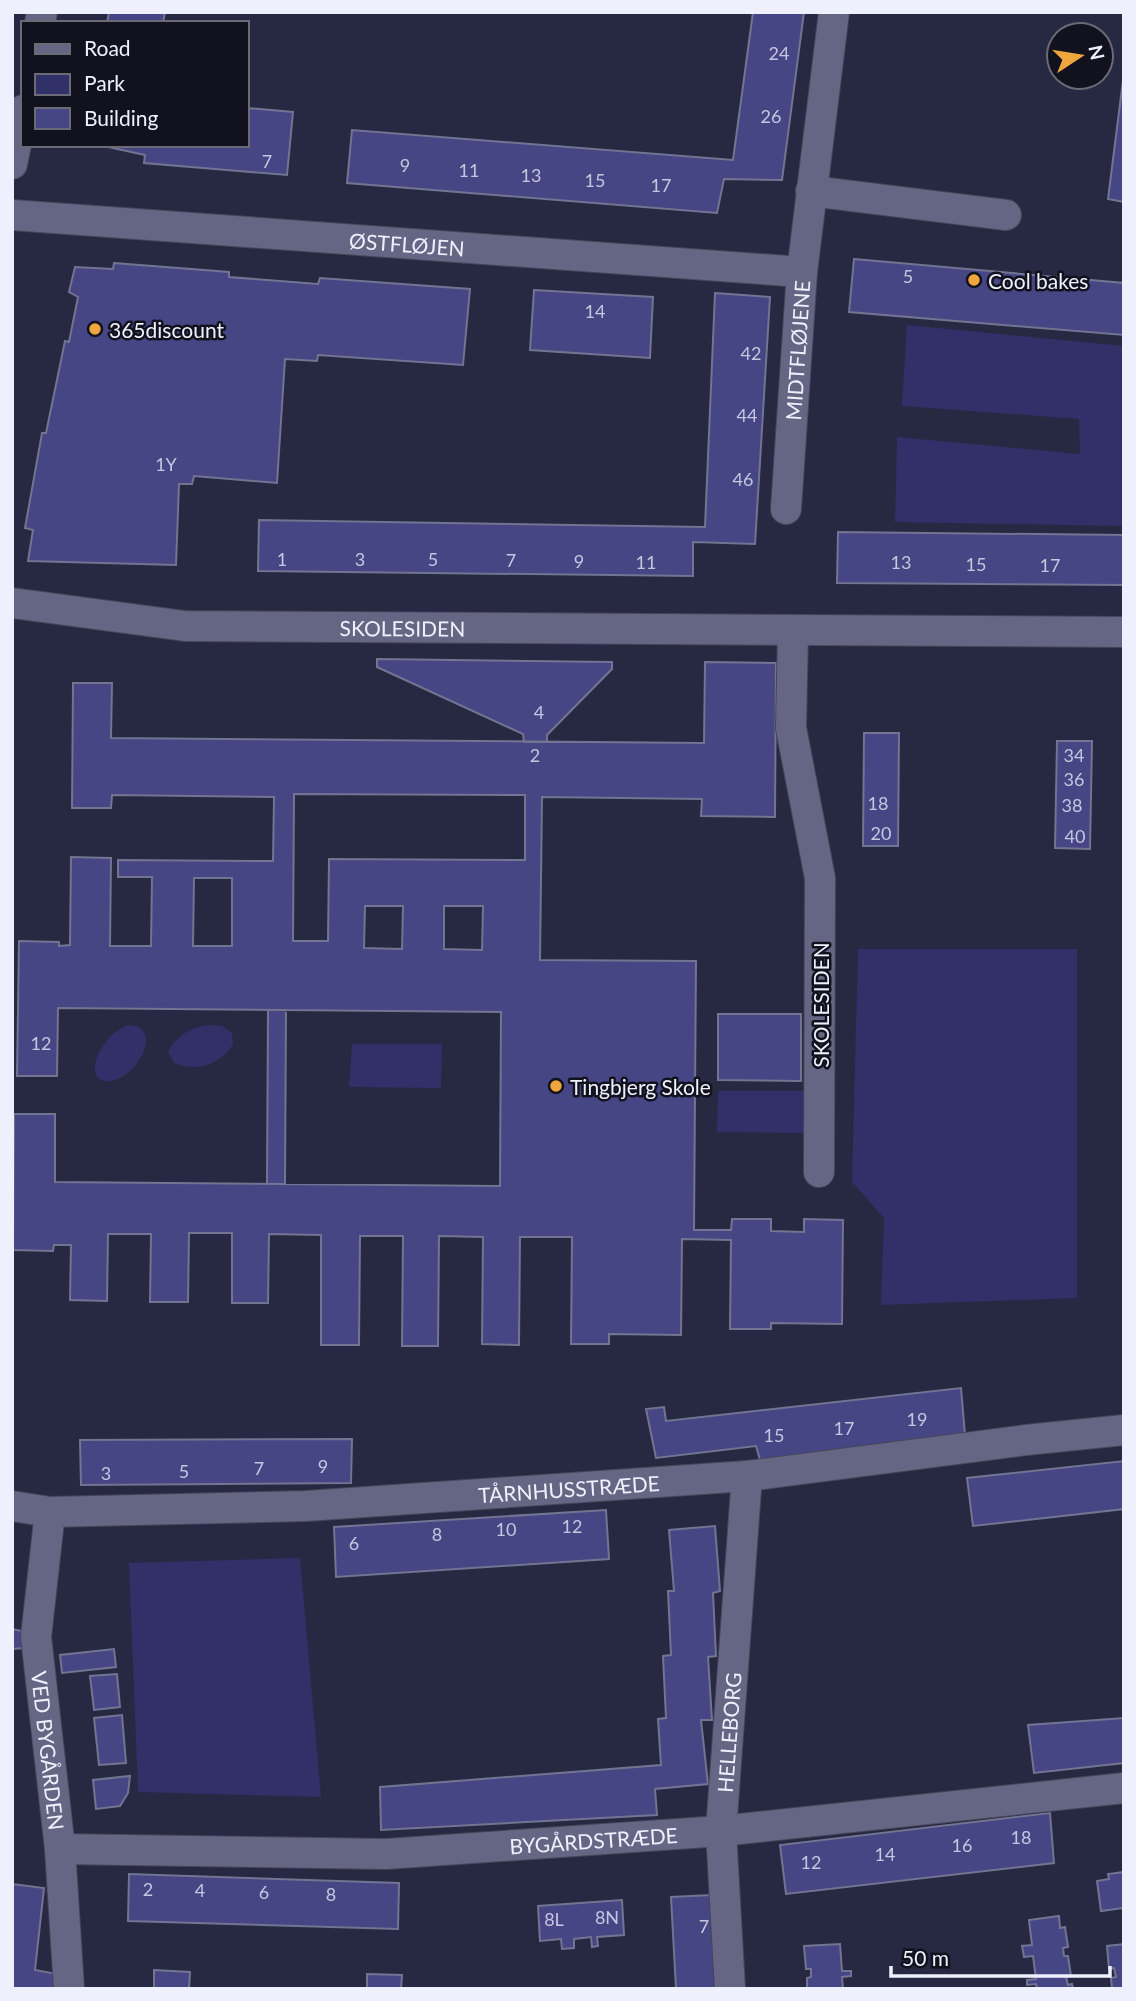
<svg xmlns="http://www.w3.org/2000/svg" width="1136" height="2001" viewBox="0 0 1136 2001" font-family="Lato,sans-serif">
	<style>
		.green { fill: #323069 }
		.building { fill: #474684; stroke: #727492; stroke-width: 2; fill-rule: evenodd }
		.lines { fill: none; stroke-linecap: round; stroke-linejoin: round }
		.minor-casing { stroke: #46465a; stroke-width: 32 }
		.minor { stroke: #646683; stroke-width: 30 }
		.poi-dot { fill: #f0a63e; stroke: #11121d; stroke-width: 2.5 }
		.labels { text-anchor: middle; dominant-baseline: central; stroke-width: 5; stroke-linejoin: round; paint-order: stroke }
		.number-label { font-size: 18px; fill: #c5c6df }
		.street-label { font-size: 21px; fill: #eff0fd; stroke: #11121d }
		.poi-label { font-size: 21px; fill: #eff0fd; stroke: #11121d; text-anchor: start }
	</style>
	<rect width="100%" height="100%" fill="#272841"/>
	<!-- green -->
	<path class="green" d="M 907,325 L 1124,346 L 1124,526 L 895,522 L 897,437 L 1080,454 L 1079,419 L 902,406 Z
		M 858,949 L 1077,949 L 1077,1298 L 881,1305 L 884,1218 L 852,1182 Z
		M 130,1025 C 165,1029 136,1078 111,1081 C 78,1085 101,1031 130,1025 Z
		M 210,1025 L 222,1026 L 232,1033 L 233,1044 C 222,1064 196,1073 174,1063 L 168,1051 C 178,1035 192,1026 210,1025 Z
		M 352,1044 L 442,1044 L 441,1088 L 349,1087 Z
		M 718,1091 L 806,1091 L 805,1133 L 717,1132 Z
		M 300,1558 L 321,1797 L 138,1792 L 129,1563 Z"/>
	<!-- building -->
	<path class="building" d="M 109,12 L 165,12 L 163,23 L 107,23 Z
		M 753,12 L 804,12 L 782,180 L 724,179 L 717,213 L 347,183 L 352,130 L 733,160 Z
		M 1124,72 L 1124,202 L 1108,199 Z
		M 247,108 L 293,112 L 287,175 L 144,163 L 145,155 L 99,145 L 247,145 Z
		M 854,259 L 1124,283 L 1124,335 L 849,312 Z
		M 114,263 L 229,272 L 229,277 L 318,284 L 320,278 L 470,289 L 463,365 L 318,355 L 317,361 L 285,359 L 277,483 L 194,476 L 192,484 L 179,484 L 176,565 L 28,561 L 33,530 L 25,528 L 42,433 L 46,433 L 65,341 L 69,342 L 78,297 L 69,292 L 75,267 L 113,269 Z
		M 534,290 L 653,297 L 650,358 L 530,350 Z
		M 715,293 L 770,297 L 755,544 L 693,542 L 693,576 L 258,571 L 259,520 L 705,527 Z
		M 838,532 L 1124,535 L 1124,585 L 837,583 Z
		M 377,659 L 612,662 L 612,669 L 547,735 L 547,742 L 524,742 L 523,734 L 377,667 Z
		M 705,662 L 776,663 L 775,817 L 701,816 L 702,799 L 542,797 L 540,960 L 696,961 L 694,1230 L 731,1230 L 732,1219 L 771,1219 L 771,1231 L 804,1232 L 804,1219 L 843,1220 L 842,1324 L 771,1323 L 771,1329 L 730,1329 L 731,1240 L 682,1239 L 681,1335 L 609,1334 L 609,1344 L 571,1344 L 572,1237 L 520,1237 L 519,1345 L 482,1344 L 483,1237 L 439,1236 L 438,1346 L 402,1346 L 403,1236 L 360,1236 L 359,1345 L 321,1345 L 321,1235 L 269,1234 L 268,1303 L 232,1303 L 232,1233 L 189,1233 L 188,1302 L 150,1302 L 151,1234 L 108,1234 L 107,1301 L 70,1300 L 71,1245 L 54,1245 L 53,1251 L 13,1250 L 14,1114 L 55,1114 L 55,1182 L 500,1186 L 501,1012 L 58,1008 L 57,1076 L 17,1076 L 19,941 L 59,942 L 59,946 L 70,945 L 71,857 L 111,858 L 110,946 L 151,946 L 152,877 L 118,877 L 118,860 L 273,861 L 274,797 L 112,795 L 111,808 L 72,808 L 73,683 L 112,683 L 111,738 L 704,743 ZM 294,794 L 525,795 L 525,860 L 329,859 L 328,941 L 293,941 ZM 194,878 L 232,878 L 232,946 L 193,946 ZM 365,906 L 403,906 L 402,949 L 364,948 ZM 444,906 L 483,906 L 482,950 L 444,949 Z
		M 864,733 L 899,733 L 898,846 L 863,846 Z
		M 1057,741 L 1092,741 L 1090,849 L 1055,848 Z
		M 268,1010 L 286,1010 L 285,1184 L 267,1184 Z
		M 718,1014 L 801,1014 L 801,1081 L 718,1080 Z
		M 961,1388 L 965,1435 L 760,1460 L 756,1446 L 656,1458 L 646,1409 L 664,1407 L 666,1421 Z
		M 352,1439 L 351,1483 L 81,1485 L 80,1440 Z
		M 1124,1461 L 1124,1509 L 973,1526 L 967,1478 Z
		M 606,1510 L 609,1559 L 336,1577 L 334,1527 Z
		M 715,1526 L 720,1591 L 713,1593 L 716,1656 L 708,1657 L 712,1720 L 701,1720 L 708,1784 L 655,1789 L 657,1815 L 381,1830 L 380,1787 L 661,1765 L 658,1719 L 666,1718 L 663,1656 L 671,1655 L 668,1591 L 674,1591 L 669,1530 Z
		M 12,1629 L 22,1631 L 24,1648 L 12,1649 Z
		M 114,1649 L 116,1667 L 62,1673 L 60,1655 Z
		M 117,1674 L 120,1707 L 94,1710 L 90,1676 Z
		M 122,1715 L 126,1763 L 99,1765 L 94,1718 Z
		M 1124,1718 L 1124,1763 L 1034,1773 L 1028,1725 Z
		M 130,1776 L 128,1793 L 120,1806 L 96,1809 L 93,1780 Z
		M 1050,1813 L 1054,1863 L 786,1894 L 780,1845 Z
		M 1124,1872 L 1124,1912 L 1123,1908 L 1101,1911 L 1097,1881 L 1109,1879 L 1108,1874 Z
		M 129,1874 L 399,1883 L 398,1929 L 128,1921 Z
		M 12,1884 L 44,1888 L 35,1970 L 57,1974 L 58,1989 L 12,1989 Z
		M 712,1895 L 725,1989 L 676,1989 L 671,1897 Z
		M 622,1900 L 624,1935 L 597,1937 L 598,1946 L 592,1947 L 591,1937 L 574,1939 L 574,1948 L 562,1949 L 561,1939 L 540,1941 L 538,1906 Z
		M 1059,1916 L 1060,1928 L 1065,1927 L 1068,1947 L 1063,1948 L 1064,1956 L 1068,1956 L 1071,1976 L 1066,1977 L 1068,1985 L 1072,1984 L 1073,1989 L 1037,1989 L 1036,1984 L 1027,1985 L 1027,1980 L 1036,1979 L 1033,1956 L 1024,1957 L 1022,1946 L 1032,1945 L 1029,1920 Z
		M 840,1944 L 842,1971 L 851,1971 L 851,1976 L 842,1977 L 843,1989 L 807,1989 L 807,1978 L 811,1977 L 811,1969 L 806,1969 L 804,1946 Z
		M 1124,1944 L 1124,1989 L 1112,1989 L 1111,1978 L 1116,1977 L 1114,1968 L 1109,1969 L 1107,1946 Z
		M 154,1970 L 190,1972 L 189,1989 L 154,1989 Z
		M 367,1974 L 402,1975 L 401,1989 L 367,1989 Z"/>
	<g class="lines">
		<!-- minor casing -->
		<g class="minor-casing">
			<g id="minor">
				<path d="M 40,23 L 42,12"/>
				<path d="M 12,164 L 23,110"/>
				<path d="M 811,191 L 1006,215"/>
				<path id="s1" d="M 12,215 L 802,272"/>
				<path id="s2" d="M 786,509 L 802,272 L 834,12"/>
				<path id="s3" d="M 12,603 L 185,626 L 1124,632"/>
				<path d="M 793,631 L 791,728 L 820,878 L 819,1172"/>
				<path id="s4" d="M 12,1506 L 50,1512 L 306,1506 L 747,1476 L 1026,1440 L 1124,1430"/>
				<path id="s5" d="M 50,1512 L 36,1637 L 60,1849 L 69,1989"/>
				<path id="s6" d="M 60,1849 L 386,1854 L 721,1831 L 1124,1788"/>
				<path id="s7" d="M 730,1989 L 721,1831 L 747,1476"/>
			</g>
		</g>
		<!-- minor -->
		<use href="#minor" class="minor"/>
	</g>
	<!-- markers -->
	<g class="poi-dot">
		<circle cx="974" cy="280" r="7"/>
		<circle cx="95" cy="329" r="7"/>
		<circle cx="556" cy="1086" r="7"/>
	</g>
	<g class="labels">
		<!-- number labels -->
		<g class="number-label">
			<text x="779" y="53">24</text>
			<text x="771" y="116">26</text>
			<text x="267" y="161">7</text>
			<text x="405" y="165">9</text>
			<text x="469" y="170">11</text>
			<text x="531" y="175">13</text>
			<text x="595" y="180">15</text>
			<text x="661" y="185">17</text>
			<text x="908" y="276">5</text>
			<text x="595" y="311">14</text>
			<text x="751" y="353">42</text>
			<text x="747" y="415">44</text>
			<text x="166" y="464">1Y</text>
			<text x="743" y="479">46</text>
			<text x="282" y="559">1</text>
			<text x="360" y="559">3</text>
			<text x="433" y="559">5</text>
			<text x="511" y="560">7</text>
			<text x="579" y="561">9</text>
			<text x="646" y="562">11</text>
			<text x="901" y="562">13</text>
			<text x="976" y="564">15</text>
			<text x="1050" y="565">17</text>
			<text x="539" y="712">4</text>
			<text x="535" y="755">2</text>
			<text x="1074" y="755">34</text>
			<text x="1074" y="779">36</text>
			<text x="878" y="803">18</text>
			<text x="1072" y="805">38</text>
			<text x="881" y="833">20</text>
			<text x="1075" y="836">40</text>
			<text x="41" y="1043">12</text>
			<text x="917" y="1419">19</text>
			<text x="844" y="1428">17</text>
			<text x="774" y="1435">15</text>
			<text x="323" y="1466">9</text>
			<text x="259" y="1468">7</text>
			<text x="184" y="1471">5</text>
			<text x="106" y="1473">3</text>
			<text x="572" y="1526">12</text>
			<text x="506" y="1529">10</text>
			<text x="437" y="1534">8</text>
			<text x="354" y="1543">6</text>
			<text x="1021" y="1837">18</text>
			<text x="962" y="1845">16</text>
			<text x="885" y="1854">14</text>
			<text x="811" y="1862">12</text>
			<text x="148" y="1889">2</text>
			<text x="200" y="1890">4</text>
			<text x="264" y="1892">6</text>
			<text x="331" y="1894">8</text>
			<text x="607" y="1917">8N</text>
			<text x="554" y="1919">8L</text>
			<text x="704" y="1926">7</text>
		</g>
		<!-- street labels -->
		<g class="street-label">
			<text stroke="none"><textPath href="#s1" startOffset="396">ØSTFLØJEN</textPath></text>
			<text stroke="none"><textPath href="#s2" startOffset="159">MIDTFLØJENE</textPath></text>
			<text stroke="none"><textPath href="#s3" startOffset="392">SKOLESIDEN</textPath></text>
			<text transform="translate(820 1005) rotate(-90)">SKOLESIDEN</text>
			<text stroke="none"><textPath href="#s4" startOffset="558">TÅRNHUSSTRÆDE</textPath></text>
			<text stroke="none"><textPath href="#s7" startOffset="257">HELLEBORG</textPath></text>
			<text stroke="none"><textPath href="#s5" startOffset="240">VED BYGÅRDEN</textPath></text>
			<text stroke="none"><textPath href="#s6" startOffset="534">BYGÅRDSTRÆDE</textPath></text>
		</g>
		<!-- poi labels -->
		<g class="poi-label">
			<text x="988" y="280">Cool bakes</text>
			<text x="109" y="329">365discount</text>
			<text x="570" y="1086">Tingbjerg Skole</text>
		</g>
	</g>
	<!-- border -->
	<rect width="1136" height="2001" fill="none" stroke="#eff0fd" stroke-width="28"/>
	<!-- legend -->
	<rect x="21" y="21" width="228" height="126" fill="#11121d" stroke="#6a6b77" stroke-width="2"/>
	<rect x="35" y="44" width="35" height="10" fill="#646683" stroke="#6a6b77" stroke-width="2"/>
	<text x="84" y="56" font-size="21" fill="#eff0fd">Road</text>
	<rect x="35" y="74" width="35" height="21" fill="#323069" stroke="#6a6b77" stroke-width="2"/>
	<text x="84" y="91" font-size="21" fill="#eff0fd">Park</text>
	<rect x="35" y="108" width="35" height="21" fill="#474684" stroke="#6a6b77" stroke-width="2"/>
	<text x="84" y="126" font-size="21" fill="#eff0fd">Building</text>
	<!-- north arrow -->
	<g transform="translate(1080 56) rotate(78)"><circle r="33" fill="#11121d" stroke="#6a6b77" stroke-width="2"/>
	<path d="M0-5L12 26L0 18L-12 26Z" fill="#f0a63e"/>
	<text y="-10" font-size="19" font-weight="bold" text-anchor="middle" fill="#eff0fd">N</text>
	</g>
	<!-- scale -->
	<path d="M891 1966v10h219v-10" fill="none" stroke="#eff0fd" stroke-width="3.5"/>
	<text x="902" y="1966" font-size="21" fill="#eff0fd" stroke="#11121d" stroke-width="5" paint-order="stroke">50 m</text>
</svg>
